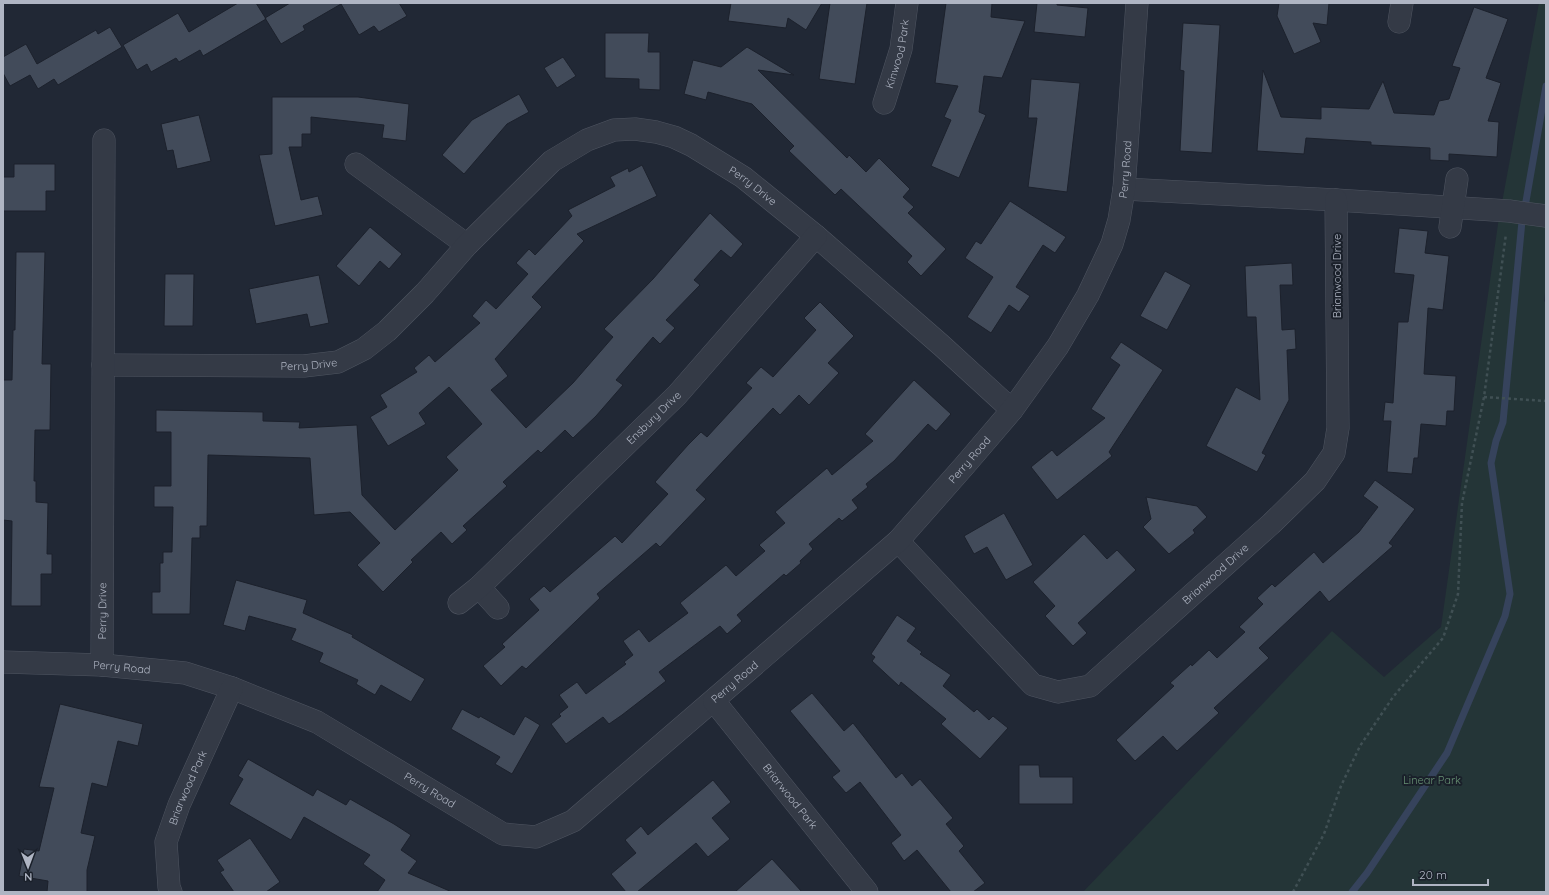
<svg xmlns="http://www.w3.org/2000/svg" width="1549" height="895" viewBox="0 0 1549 895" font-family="Quicksand,sans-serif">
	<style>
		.green { fill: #243537 }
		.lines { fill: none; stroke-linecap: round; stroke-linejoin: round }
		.stream { stroke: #36435c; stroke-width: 7 }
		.building { fill: #424b5a; stroke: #1c212c }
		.minor-casing { stroke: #4f5561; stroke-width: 23 }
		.path { stroke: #405054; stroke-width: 2.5; stroke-dasharray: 3 3; stroke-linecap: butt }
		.minor { stroke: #343a46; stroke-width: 22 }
		.labels { text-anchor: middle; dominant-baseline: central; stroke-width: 4; stroke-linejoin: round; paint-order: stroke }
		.street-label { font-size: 11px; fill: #afb5c3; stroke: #1a202a }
		.park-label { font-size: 11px; fill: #689174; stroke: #1a202a }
	</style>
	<rect width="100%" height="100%" fill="#212835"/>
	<!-- green -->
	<path class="green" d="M 1539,3 L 1546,3 L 1546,286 L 1544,301 L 1546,303 L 1546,892 L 1083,892 L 1332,631 L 1384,677 L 1441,627 L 1498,224 Z"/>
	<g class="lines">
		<!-- stream -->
		<path class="stream" d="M 1525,207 L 1546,86
			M 1352,892 L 1367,873 L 1447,753 L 1505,616 L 1510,594 L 1491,463 L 1496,441 L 1503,422 L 1522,221"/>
	</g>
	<!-- building -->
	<path class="building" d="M 238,3 L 256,3 L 266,19 L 203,56 L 200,50 L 179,62 L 176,58 L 151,72 L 147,64 L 137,70 L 123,45 L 178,13 L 189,32 Z
		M 290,3 L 399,3 L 407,16 L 379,32 L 374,26 L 359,35 L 341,4 L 303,26 L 305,30 L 281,44 L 265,18 Z
		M 731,3 L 822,3 L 806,30 L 788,18 L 786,28 L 728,21 Z
		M 830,3 L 867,3 L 855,84 L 819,79 Z
		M 946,3 L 992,3 L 991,17 L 1025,21 L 1002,78 L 984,76 L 979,112 L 986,115 L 959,178 L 931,166 L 951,120 L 944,117 L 958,86 L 935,83 Z
		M 1037,3 L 1057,3 L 1057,5 L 1088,8 L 1085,37 L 1034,32 Z
		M 1279,3 L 1329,3 L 1327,25 L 1313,23 L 1321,42 L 1294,54 L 1277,16 Z
		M 1474,7 L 1508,19 L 1486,78 L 1501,83 L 1488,121 L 1499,122 L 1497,157 L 1449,154 L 1449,161 L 1430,160 L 1430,148 L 1371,145 L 1371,142 L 1306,138 L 1304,154 L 1257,151 L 1263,70 L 1281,117 L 1321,119 L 1321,107 L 1369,109 L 1383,81 L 1394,113 L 1434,115 L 1439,101 L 1449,99 L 1460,68 L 1452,66 Z
		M 1183,23 L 1220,25 L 1212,153 L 1180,151 L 1184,71 L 1180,70 Z
		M 110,27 L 122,47 L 58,85 L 54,79 L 38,89 L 30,75 L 10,86 L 3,73 L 3,57 L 26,44 L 37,64 L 96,30 L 98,34 Z
		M 605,33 L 649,33 L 648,52 L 660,52 L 660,90 L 639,89 L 639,79 L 605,78 Z
		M 747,47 L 794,75 L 758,70 L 847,158 L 849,155 L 866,172 L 879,158 L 910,189 L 903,197 L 914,207 L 908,213 L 946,249 L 921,276 L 907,262 L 912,256 L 841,189 L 835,195 L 789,151 L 794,146 L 752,104 L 708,92 L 706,100 L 684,94 L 693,60 L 721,67 Z
		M 563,57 L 576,76 L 557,88 L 544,68 Z
		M 1031,79 L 1080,83 L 1067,192 L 1028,187 L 1037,118 L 1028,118 Z
		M 519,94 L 529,112 L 507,124 L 464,174 L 442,155 L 472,120 Z
		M 272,97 L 358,97 L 409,104 L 406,141 L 382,138 L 384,125 L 311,117 L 311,134 L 302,134 L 302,147 L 289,147 L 301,200 L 318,196 L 323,215 L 275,226 L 259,155 L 272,154 Z
		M 199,115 L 211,161 L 177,169 L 173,150 L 167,151 L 161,124 Z
		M 14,164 L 55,164 L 55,191 L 46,191 L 46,211 L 3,211 L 3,177 L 14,177 Z
		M 642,165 L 657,196 L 577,234 L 584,241 L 532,297 L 542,307 L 495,359 L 508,376 L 491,390 L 526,428 L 573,383 L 613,337 L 604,329 L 653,279 L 710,213 L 743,244 L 731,258 L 721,250 L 694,280 L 700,285 L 666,320 L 675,328 L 660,344 L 653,337 L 616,380 L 623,385 L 596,416 L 573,438 L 565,430 L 541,453 L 538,450 L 503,482 L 507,486 L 463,526 L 467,530 L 452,544 L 441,532 L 411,560 L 413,562 L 383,592 L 357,565 L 380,543 L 350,512 L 314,515 L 310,458 L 208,455 L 207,526 L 200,526 L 200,538 L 192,538 L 190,614 L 152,614 L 152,592 L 160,592 L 160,563 L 163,563 L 163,552 L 172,552 L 173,507 L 154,507 L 154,486 L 171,486 L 171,432 L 156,432 L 156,410 L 263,412 L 263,421 L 300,422 L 299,428 L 357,425 L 362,495 L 395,530 L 458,470 L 446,457 L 482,424 L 449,387 L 419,413 L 426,424 L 388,446 L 370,417 L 387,407 L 380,395 L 417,372 L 414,368 L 429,355 L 435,362 L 480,323 L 472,316 L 486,300 L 496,309 L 528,274 L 516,263 L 529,249 L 535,255 L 572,216 L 568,210 L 615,186 L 610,177 L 628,168 L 629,172 Z
		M 1010,201 L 1066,237 L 1055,253 L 1043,245 L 1016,287 L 1030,296 L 1019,312 L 1009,305 L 991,333 L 967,317 L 993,277 L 965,258 L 976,241 L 981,244 Z
		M 370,227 L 402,254 L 389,269 L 380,261 L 359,286 L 336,266 Z
		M 1399,228 L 1428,231 L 1425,253 L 1449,256 L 1443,310 L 1428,308 L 1424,374 L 1456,376 L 1454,411 L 1447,411 L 1446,426 L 1421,424 L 1418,458 L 1414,458 L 1412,474 L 1387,472 L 1391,421 L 1383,421 L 1385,402 L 1393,403 L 1398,322 L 1408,322 L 1414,275 L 1394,273 Z
		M 16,252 L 45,252 L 42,364 L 51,364 L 50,430 L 35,430 L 34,481 L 36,481 L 36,502 L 48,503 L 47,554 L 52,554 L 52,574 L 41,574 L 41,606 L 11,606 L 12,521 L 3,520 L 3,380 L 12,380 L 13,330 L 15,330 Z
		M 1292,263 L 1293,285 L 1280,285 L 1282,330 L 1295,329 L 1296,349 L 1287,350 L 1289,400 L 1262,453 L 1266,455 L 1257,472 L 1206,446 L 1236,387 L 1260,400 L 1256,317 L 1247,317 L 1245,266 Z
		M 1165,271 L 1191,285 L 1167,330 L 1140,316 Z
		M 165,274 L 194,274 L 193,326 L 164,326 Z
		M 319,275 L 329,323 L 310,327 L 307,314 L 256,324 L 249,289 Z
		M 820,302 L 854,336 L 828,363 L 839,373 L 809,405 L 799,395 L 780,415 L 773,408 L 696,490 L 706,499 L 660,547 L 656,543 L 597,594 L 600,598 L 526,669 L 522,666 L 501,686 L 483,666 L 505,647 L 502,644 L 539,610 L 529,599 L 544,586 L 550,592 L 615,536 L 622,543 L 668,494 L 655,482 L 688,445 L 701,432 L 707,437 L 752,388 L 746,383 L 761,367 L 773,377 L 816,330 L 804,318 Z
		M 1121,342 L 1163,370 L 1109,452 L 1112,456 L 1057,500 L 1031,467 L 1052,450 L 1057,456 L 1105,418 L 1091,409 L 1120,365 L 1110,358 Z
		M 914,380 L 951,414 L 936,431 L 928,424 L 894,461 L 866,484 L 868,487 L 852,500 L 858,508 L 842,521 L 839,518 L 809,544 L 813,549 L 800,561 L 801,563 L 786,576 L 784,574 L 737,615 L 742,621 L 727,634 L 720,626 L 659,672 L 666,681 L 622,715 L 609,724 L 603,717 L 566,744 L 551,724 L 561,716 L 559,714 L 568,707 L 559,695 L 577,682 L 586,694 L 626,664 L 624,662 L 633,655 L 623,641 L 639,629 L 649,642 L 688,613 L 680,603 L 726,565 L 736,576 L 765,551 L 759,545 L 785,523 L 775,512 L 827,468 L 832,475 L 873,441 L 865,434 Z
		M 1375,480 L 1415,509 L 1389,543 L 1393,546 L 1329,602 L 1320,591 L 1259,648 L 1269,658 L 1214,708 L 1219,713 L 1177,751 L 1163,736 L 1135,761 L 1116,740 L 1174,686 L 1170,683 L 1191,664 L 1192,666 L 1209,650 L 1217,658 L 1245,632 L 1239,627 L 1263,604 L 1257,598 L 1272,584 L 1275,587 L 1314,552 L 1323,563 L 1359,532 L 1378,507 L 1363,496 Z
		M 1146,497 L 1197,506 L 1207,517 L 1193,530 L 1195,533 L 1169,554 L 1143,527 L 1151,519 Z
		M 1004,513 L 1033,565 L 1006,580 L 987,547 L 974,554 L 964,536 Z
		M 1084,534 L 1107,559 L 1117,550 L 1136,570 L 1078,623 L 1087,633 L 1073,646 L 1045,616 L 1055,606 L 1033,582 Z
		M 236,580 L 307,600 L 303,613 L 353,635 L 352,637 L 425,679 L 411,702 L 381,685 L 375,695 L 356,684 L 358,680 L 319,662 L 323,653 L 291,640 L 296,629 L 249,616 L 245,631 L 223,625 Z
		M 897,615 L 916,628 L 907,641 L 922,652 L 920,654 L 951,675 L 943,686 L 974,712 L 977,709 L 989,720 L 993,716 L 1008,728 L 980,759 L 941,724 L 946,719 L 901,682 L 899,686 L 872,661 L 875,657 L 871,654 Z
		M 812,693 L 844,731 L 853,723 L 896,778 L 902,773 L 912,786 L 920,779 L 953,818 L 946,824 L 964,846 L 959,851 L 985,883 L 973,892 L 951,892 L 917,850 L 904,861 L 891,843 L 901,835 L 860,782 L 846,793 L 832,777 L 840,771 L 790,711 Z
		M 60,704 L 143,724 L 138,746 L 118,741 L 107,787 L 92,783 L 81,833 L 95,836 L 87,870 L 87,892 L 47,892 L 48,881 L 19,876 L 24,849 L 39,851 L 54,788 L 39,787 Z
		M 462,709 L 479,718 L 480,716 L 514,735 L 525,716 L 540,725 L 512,774 L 495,764 L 500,757 L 451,729 Z
		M 248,759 L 313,796 L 317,789 L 346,805 L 350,799 L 394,824 L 411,835 L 401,850 L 417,861 L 408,873 L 452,892 L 377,892 L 385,880 L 363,864 L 370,855 L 304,817 L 291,840 L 229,804 L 243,779 L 238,776 Z
		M 1019,765 L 1039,765 L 1040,777 L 1073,777 L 1073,804 L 1019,804 Z
		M 713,780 L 731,802 L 712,818 L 730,839 L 708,857 L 696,843 L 637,892 L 626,892 L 611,874 L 636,853 L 625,840 L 641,826 L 648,835 Z
		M 250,838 L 280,882 L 266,892 L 234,892 L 220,872 L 224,870 L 217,860 Z
		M 772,859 L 802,892 L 735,892 Z"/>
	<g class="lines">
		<!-- minor casing -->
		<g class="minor-casing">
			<g id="minor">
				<path d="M 1399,22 L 1402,3"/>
				<path id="s1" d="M 884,103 L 901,49 L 907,3"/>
				<path d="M 356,164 L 467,245"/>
				<path d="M 1124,189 L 1336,200 L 1509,211 L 1546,216"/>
				<path d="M 1450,227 L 1457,179"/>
				<path id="s2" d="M 103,365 L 304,366 L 338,362 L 364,349 L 387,331 L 425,293 L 467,245 L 552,161 L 587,140 L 614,130 L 635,129 L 656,132 L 674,137 L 691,145 L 743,177 L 816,236 L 941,345 L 1012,410"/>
				<path id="s3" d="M 898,541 L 1033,685 L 1058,692 L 1090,686 L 1271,524 L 1315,481 L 1334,453 L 1338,428 L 1336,200"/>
				<path d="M 479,587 L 498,608"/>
				<path id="s4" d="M 459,603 L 479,587 L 677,395 L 816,236"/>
				<path id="s5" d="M 3,662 L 102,665 L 185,673 L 232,688 L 317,722 L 503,834 L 536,837 L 573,821 L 898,541 L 965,465 L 1012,410 L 1058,346 L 1088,295 L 1112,244 L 1119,220 L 1124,189 L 1137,3"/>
				<path id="s6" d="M 102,665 L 104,140"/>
				<path id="s7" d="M 714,701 L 867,892"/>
				<path id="s8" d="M 171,892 L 169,887 L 166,842 L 179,805 L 232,688"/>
			</g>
		</g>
		<!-- path -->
		<path class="path" d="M 1484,397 L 1546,401
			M 1293,892 L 1324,834 L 1341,786 L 1360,746 L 1393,697 L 1443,638 L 1458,594 L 1462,503 L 1484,397 L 1506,234"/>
		<!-- minor -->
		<use href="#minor" class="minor"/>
	</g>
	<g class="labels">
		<!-- street labels -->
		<g class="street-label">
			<text stroke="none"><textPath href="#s1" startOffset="51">Kinwood Park</textPath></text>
			<text stroke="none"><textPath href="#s5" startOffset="1487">Perry Road</textPath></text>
			<text stroke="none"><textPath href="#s2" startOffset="754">Perry Drive</textPath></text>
			<text transform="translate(1337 276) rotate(-90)">Brianwood Drive</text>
			<text stroke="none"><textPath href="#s2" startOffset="206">Perry Drive</textPath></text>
			<text stroke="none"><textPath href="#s4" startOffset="269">Ensbury Drive</textPath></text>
			<text stroke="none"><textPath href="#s5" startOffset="1151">Perry Road</textPath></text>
			<text stroke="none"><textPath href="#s3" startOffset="424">Brianwood Drive</textPath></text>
			<text stroke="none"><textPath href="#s6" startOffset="54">Perry Drive</textPath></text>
			<text stroke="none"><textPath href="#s5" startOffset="119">Perry Road</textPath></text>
			<text stroke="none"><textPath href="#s5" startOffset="827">Perry Road</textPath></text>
			<text stroke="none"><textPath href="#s8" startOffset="109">Briarwood Park</textPath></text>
			<text stroke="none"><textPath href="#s5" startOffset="455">Perry Road</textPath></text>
			<text stroke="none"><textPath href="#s7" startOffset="122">Briarwood Park</textPath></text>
		</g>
		<!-- park labels -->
		<g class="park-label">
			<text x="1432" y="780">Linear Park</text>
		</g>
	</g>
	<!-- border -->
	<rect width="1549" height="895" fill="none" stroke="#afb5c3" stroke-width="8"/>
	<!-- north arrow -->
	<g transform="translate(28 867) rotate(179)" stroke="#1a202a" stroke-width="3" paint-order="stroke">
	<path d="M0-3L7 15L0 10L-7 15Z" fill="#afb5c3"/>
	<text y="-6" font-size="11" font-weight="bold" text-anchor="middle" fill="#afb5c3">N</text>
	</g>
	<!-- scale -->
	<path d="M1413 879v6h75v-6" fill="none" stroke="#afb5c3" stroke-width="2"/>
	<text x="1419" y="879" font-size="12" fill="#afb5c3" stroke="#1a202a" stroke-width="3" paint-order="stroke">20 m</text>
</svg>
